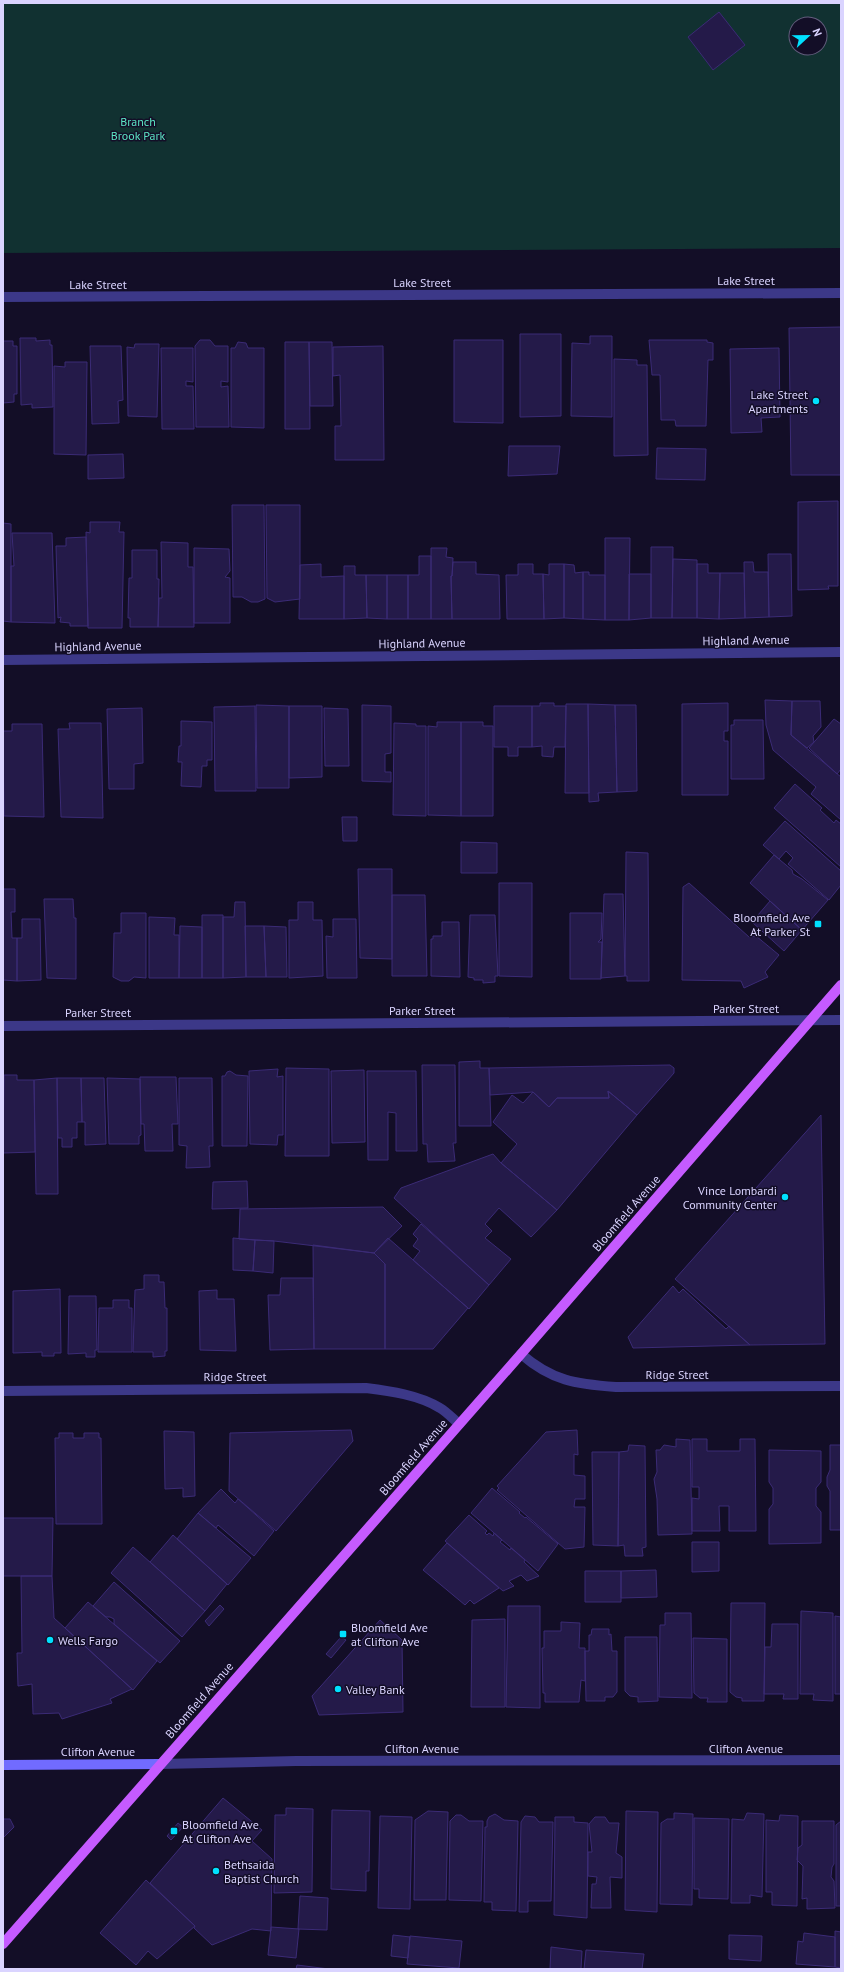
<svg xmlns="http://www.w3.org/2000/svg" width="844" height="1972" viewBox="0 0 844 1972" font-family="'PT Sans',sans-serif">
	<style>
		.green { fill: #113131; fill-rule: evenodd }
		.building { fill: #241a49; stroke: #3b2b76 }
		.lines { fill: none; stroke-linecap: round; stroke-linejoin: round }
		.minor { stroke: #3c3888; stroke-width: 10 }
		.tertiary { stroke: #3c3888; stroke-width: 10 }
		.secondary { stroke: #716bff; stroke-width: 10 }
		.primary { stroke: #c55bff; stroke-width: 10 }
		.poi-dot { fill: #00e1ff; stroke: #130e27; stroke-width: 1.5 }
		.labels { text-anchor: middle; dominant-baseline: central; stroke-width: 3; stroke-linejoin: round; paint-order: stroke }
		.park-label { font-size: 12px; fill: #5be4c4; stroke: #130e27 }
		.street-label { font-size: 12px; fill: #dad4ff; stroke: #130e27 }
		.poi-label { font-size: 12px; fill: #dad4ff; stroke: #130e27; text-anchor: start }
	</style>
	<rect width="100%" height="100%" fill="#130e27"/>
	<!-- green -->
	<path class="green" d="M 3,3 L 841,3 L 841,248 L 3,253 ZM 796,24 L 820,24 L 820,48 L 796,48 Z"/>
	<!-- building -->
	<path class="building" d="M 719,12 L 745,45 L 713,70 L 688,37 Z
		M 841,327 L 841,475 L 791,475 L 789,328 Z
		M 520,334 L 561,334 L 561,416 L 520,417 Z
		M 590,336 L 612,336 L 612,417 L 571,416 L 572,343 L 590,344 Z
		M 20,338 L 36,338 L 36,341 L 50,340 L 50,345 L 52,345 L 53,407 L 32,408 L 32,404 L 21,405 Z
		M 200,340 L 210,340 L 215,346 L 228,346 L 228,382 L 221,381 L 221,387 L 228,386 L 229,427 L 196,427 L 195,346 Z
		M 454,340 L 503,340 L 503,423 L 454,422 Z
		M 649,340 L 707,340 L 707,342 L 713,343 L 713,360 L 708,360 L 706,426 L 676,426 L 675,420 L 661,420 L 660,375 L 652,375 Z
		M 3,341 L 13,341 L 13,346 L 17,346 L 17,394 L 14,394 L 14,402 L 3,403 Z
		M 238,342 L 246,343 L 248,348 L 264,348 L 264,428 L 231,427 L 231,348 L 235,348 Z
		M 285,342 L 309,342 L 310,429 L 285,429 Z
		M 309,342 L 332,342 L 333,406 L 310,406 Z
		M 135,344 L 159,344 L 157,417 L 128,416 L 127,347 L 134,348 Z
		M 90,346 L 121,346 L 123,400 L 118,401 L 119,423 L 92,424 Z
		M 383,346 L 384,460 L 335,460 L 335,426 L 341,426 L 340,375 L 333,376 L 333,347 Z
		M 161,348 L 193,348 L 193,382 L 186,381 L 186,386 L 193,386 L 194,429 L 162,429 Z
		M 779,348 L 780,417 L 761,418 L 762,432 L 731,433 L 730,349 Z
		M 614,359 L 637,360 L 637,365 L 647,365 L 648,455 L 614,456 Z
		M 65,362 L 87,362 L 86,455 L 54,454 L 54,366 L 65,367 Z
		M 509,446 L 560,446 L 557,474 L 508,476 Z
		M 657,448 L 706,449 L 705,480 L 656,479 Z
		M 123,454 L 124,478 L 88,479 L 88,455 Z
		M 838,501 L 838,586 L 828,586 L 829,589 L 798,590 L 798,502 Z
		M 232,505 L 264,505 L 265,599 L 258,602 L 251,602 L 242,597 L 233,597 Z
		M 266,505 L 300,505 L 300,599 L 275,602 L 267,598 Z
		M 90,522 L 120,522 L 119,532 L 124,532 L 122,628 L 88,628 L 86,532 L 90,533 Z
		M 3,523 L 11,524 L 11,622 L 3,621 Z
		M 12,533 L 52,533 L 55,623 L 11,622 L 11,566 L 14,566 Z
		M 86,537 L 88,626 L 70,626 L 70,623 L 60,622 L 61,617 L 58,618 L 56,546 L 66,546 L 66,538 Z
		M 605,538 L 630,538 L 629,620 L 605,620 Z
		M 161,542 L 188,543 L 188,567 L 193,567 L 194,627 L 158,627 L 159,598 L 162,598 Z
		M 651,547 L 673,547 L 672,618 L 651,618 Z
		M 194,548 L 229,549 L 230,571 L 225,577 L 230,578 L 230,623 L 194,623 Z
		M 431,548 L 447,548 L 446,557 L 453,558 L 452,576 L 451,576 L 452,619 L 431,619 Z
		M 132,550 L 157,550 L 157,579 L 159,579 L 158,627 L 130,627 L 130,618 L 128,618 L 129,578 L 132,578 Z
		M 768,554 L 791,554 L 792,616 L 769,617 Z
		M 419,556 L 431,556 L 431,619 L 408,619 L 408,575 L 419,575 Z
		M 673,559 L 697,560 L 697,618 L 672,618 Z
		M 453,562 L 476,562 L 476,574 L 499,575 L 500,619 L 452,619 L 451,576 L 452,576 Z
		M 744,562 L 753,562 L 754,572 L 768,572 L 769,617 L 745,618 Z
		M 321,564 L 321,577 L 344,576 L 344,619 L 299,619 L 300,565 Z
		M 518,564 L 533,564 L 533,574 L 543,574 L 544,619 L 507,619 L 506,575 L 518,575 Z
		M 549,564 L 564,564 L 564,618 L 544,619 L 543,574 L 549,575 Z
		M 564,564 L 574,565 L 575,573 L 583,572 L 583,619 L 564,618 Z
		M 697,564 L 708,564 L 708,573 L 720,573 L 719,619 L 697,618 Z
		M 344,566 L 355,566 L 355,575 L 366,575 L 367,618 L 344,619 Z
		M 583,572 L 589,572 L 589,575 L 605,575 L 605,620 L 583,619 Z
		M 720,573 L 744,573 L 745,618 L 719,619 Z
		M 629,574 L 651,574 L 651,618 L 629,620 Z
		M 366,575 L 387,575 L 387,619 L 367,618 Z
		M 387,575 L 408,575 L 408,619 L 387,619 Z
		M 765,700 L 792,701 L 791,735 L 841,777 L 841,820 L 811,794 L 816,787 L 773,750 L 766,725 Z
		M 792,701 L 820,701 L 821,727 L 813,736 L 814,742 L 807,748 L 791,735 Z
		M 540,703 L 554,703 L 554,706 L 566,706 L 565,747 L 554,747 L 553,757 L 542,756 L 542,746 L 532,747 L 532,706 L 540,706 Z
		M 728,703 L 728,731 L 724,731 L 724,741 L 728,741 L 728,795 L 682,795 L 682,704 Z
		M 566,704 L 588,704 L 589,793 L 565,793 Z
		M 588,704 L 615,705 L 617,792 L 598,793 L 599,801 L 589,802 Z
		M 256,705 L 289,706 L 289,788 L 257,788 Z
		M 362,705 L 391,706 L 391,753 L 385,754 L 385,772 L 391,772 L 391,782 L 362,781 Z
		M 615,705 L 636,705 L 637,791 L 617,792 Z
		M 255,706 L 256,791 L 215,791 L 214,707 Z
		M 289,706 L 322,706 L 322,777 L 289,778 Z
		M 494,706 L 532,706 L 532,747 L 518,747 L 518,756 L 508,756 L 508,747 L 494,747 Z
		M 142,708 L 143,763 L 134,764 L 134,789 L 109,789 L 107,709 Z
		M 324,708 L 348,709 L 349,766 L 325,766 Z
		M 834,719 L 841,724 L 841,769 L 837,774 L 809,748 Z
		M 734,720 L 763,720 L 764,779 L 731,779 L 731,725 L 734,725 Z
		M 181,721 L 212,722 L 212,760 L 207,760 L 207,766 L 202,766 L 201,787 L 181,786 L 182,762 L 178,762 L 179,746 L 181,746 Z
		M 437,722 L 461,722 L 461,816 L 428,815 L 428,726 L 437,727 Z
		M 461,722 L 483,722 L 483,726 L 493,726 L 493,816 L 461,816 Z
		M 69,723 L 101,723 L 103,818 L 61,817 L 58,729 L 70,729 Z
		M 394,723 L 416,724 L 416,726 L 426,726 L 426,816 L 393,815 Z
		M 12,724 L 42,724 L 44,817 L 4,816 L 3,731 L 12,731 Z
		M 795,784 L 822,808 L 820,810 L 834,823 L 836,820 L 841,824 L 841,867 L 774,808 Z
		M 342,817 L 357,817 L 357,841 L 343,841 Z
		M 785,821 L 841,871 L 841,885 L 829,900 L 788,864 L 793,858 L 786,851 L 779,859 L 763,845 Z
		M 461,842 L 497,843 L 497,873 L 461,873 Z
		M 626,852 L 648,853 L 649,981 L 627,981 L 627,976 L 625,976 Z
		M 774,855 L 792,870 L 793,874 L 802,879 L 828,900 L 802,930 L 750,883 Z
		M 358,869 L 392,869 L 392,959 L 360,958 Z
		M 499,883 L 532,883 L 532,977 L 499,976 Z
		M 689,883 L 749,937 L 756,936 L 779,955 L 765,972 L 768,977 L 744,988 L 741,981 L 682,980 L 683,887 Z
		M 3,889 L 15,889 L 15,912 L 11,912 L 12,938 L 17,938 L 17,981 L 3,980 Z
		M 604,894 L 623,894 L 625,976 L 601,978 Z
		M 392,895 L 425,895 L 427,976 L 392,976 Z
		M 44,899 L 73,899 L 74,918 L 76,918 L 76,979 L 47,978 Z
		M 770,901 L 802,930 L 784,951 L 752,922 Z
		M 235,902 L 245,902 L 246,977 L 223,978 L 223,917 L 234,917 Z
		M 298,902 L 313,902 L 313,920 L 322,920 L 323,976 L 289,978 L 289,920 L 298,920 Z
		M 121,913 L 146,913 L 146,978 L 134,977 L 129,981 L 121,981 L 113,977 L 114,933 L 121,933 Z
		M 570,913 L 602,913 L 601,939 L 598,942 L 602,942 L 601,979 L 570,979 Z
		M 202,915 L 223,915 L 223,978 L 202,978 Z
		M 470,915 L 495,915 L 498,976 L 495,976 L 495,982 L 483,983 L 483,980 L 474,980 L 474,978 L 468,977 Z
		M 149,917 L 175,918 L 174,935 L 179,935 L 179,978 L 149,978 Z
		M 22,919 L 40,919 L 41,980 L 17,981 L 17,938 L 22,938 Z
		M 333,919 L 356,919 L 357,978 L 327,978 L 326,936 L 333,937 Z
		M 442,922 L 459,922 L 460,977 L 431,976 L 431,939 L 433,939 L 433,936 L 442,936 Z
		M 180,926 L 202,927 L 202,978 L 179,978 Z
		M 245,926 L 264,926 L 266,977 L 246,977 Z
		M 264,926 L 286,927 L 287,977 L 266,977 Z
		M 480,1061 L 480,1068 L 489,1068 L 491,1126 L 459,1126 L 459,1062 Z
		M 422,1065 L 455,1065 L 456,1143 L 453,1143 L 455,1161 L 428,1162 L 427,1144 L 423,1144 Z
		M 670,1065 L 674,1068 L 674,1073 L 637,1115 L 608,1091 L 609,1098 L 557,1098 L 549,1107 L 533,1092 L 490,1095 L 489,1068 Z
		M 286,1068 L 329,1069 L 329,1156 L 285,1156 Z
		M 278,1069 L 277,1077 L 283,1076 L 283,1135 L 278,1135 L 277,1145 L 250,1144 L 249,1071 Z
		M 364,1070 L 365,1142 L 332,1143 L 331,1071 Z
		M 230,1071 L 236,1075 L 248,1076 L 247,1146 L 222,1146 L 222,1076 L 225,1076 L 227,1072 Z
		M 367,1071 L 416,1071 L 417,1151 L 396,1151 L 396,1113 L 388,1112 L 388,1160 L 368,1160 Z
		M 4,1075 L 17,1075 L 17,1080 L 34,1080 L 35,1152 L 3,1153 Z
		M 140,1077 L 176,1077 L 178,1124 L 172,1124 L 173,1151 L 145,1151 L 144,1124 L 141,1124 Z
		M 57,1078 L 58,1194 L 36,1194 L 34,1080 Z
		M 57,1078 L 81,1078 L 82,1122 L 77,1122 L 77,1138 L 72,1138 L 72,1147 L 62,1147 L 62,1138 L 58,1138 Z
		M 81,1078 L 104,1078 L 106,1144 L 85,1145 L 85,1122 L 82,1122 Z
		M 107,1078 L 140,1079 L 141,1135 L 139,1136 L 139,1144 L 109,1144 Z
		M 179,1078 L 212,1078 L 213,1146 L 209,1146 L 210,1167 L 186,1168 L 187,1146 L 179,1145 Z
		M 608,1091 L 637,1115 L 557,1210 L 501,1163 L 517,1144 L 493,1122 L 512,1095 L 523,1103 L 533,1092 L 549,1107 L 557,1098 L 609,1098 Z
		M 821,1115 L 825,1344 L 750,1345 L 675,1279 Z
		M 493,1154 L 501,1163 L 557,1210 L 531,1237 L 499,1208 L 485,1224 L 492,1231 L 485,1238 L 511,1259 L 489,1285 L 394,1198 L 401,1188 Z
		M 247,1181 L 248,1208 L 212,1209 L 213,1182 Z
		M 383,1207 L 402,1226 L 374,1253 L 274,1241 L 239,1239 L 240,1209 Z
		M 421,1224 L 489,1285 L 469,1309 L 413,1260 L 420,1251 L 413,1246 L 418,1239 L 413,1234 Z
		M 233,1238 L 255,1240 L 253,1271 L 233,1270 Z
		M 388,1238 L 468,1308 L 433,1349 L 385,1349 L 385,1264 L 374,1253 Z
		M 255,1240 L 274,1241 L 273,1273 L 253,1271 Z
		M 313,1245 L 374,1253 L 385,1264 L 385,1349 L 314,1349 Z
		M 144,1275 L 159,1275 L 159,1282 L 164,1282 L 165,1308 L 167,1308 L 167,1351 L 165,1351 L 165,1356 L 153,1357 L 153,1352 L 133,1352 L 135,1290 L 144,1289 Z
		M 281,1278 L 313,1278 L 314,1349 L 270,1350 L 268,1295 L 280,1295 Z
		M 673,1286 L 679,1293 L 683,1289 L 726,1329 L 729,1326 L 750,1345 L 633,1348 L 628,1337 Z
		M 60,1289 L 61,1353 L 54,1353 L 54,1356 L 42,1356 L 42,1352 L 13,1353 L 13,1291 Z
		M 217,1290 L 217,1299 L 234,1299 L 236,1351 L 200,1350 L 199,1291 Z
		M 69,1296 L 96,1296 L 97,1350 L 95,1350 L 95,1357 L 86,1357 L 86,1353 L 68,1354 Z
		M 113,1300 L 129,1300 L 129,1308 L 132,1308 L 132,1352 L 98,1352 L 99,1308 L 113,1308 Z
		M 351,1430 L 353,1441 L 276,1531 L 229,1491 L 230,1433 Z
		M 577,1430 L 578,1455 L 574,1454 L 574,1475 L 585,1476 L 585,1499 L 575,1499 L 574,1507 L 585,1507 L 584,1547 L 565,1549 L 497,1490 L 499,1488 L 497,1486 L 546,1432 Z
		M 164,1431 L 194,1432 L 195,1496 L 183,1497 L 183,1488 L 165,1489 Z
		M 59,1433 L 73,1433 L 73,1438 L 84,1438 L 84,1433 L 99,1433 L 99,1438 L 101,1438 L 102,1524 L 56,1524 L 55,1438 L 59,1438 Z
		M 676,1439 L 690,1440 L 692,1534 L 658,1535 L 657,1499 L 654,1479 L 657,1472 L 656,1450 L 660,1450 L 664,1445 L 676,1447 Z
		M 692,1439 L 707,1439 L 707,1451 L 740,1451 L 740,1439 L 755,1439 L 756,1531 L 729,1531 L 729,1506 L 719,1506 L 720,1531 L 692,1531 L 692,1498 L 699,1499 L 699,1487 L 692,1487 Z
		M 629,1445 L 645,1446 L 646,1547 L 642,1548 L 643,1556 L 625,1556 L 624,1545 L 618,1546 L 619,1452 L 628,1451 Z
		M 830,1445 L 841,1445 L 841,1530 L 830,1530 L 830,1491 L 827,1486 L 827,1477 L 830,1470 Z
		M 769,1450 L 821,1451 L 821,1482 L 816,1488 L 816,1506 L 821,1512 L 821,1543 L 769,1544 L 769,1509 L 773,1504 L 773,1488 L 769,1482 Z
		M 592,1452 L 619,1452 L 618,1546 L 593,1545 Z
		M 492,1488 L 520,1512 L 519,1513 L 525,1518 L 526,1517 L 558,1544 L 538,1571 L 471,1513 Z
		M 221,1489 L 235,1503 L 238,1499 L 274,1531 L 254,1556 L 218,1525 L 216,1528 L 198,1513 Z
		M 198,1513 L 251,1558 L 228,1585 L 177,1539 Z
		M 469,1515 L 487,1531 L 485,1533 L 487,1535 L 489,1533 L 493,1536 L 494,1533 L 502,1540 L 500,1542 L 510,1550 L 511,1548 L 525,1560 L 524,1562 L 539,1576 L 527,1581 L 521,1575 L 509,1581 L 514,1586 L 503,1591 L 445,1541 Z
		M 3,1518 L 53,1518 L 52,1576 L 3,1576 Z
		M 173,1535 L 227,1584 L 205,1611 L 150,1562 Z
		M 692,1542 L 719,1542 L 719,1571 L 692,1572 Z
		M 447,1543 L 499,1588 L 474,1604 L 470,1600 L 465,1605 L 423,1570 Z
		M 133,1547 L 205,1611 L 182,1637 L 111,1573 Z
		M 656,1570 L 657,1597 L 621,1598 L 621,1571 Z
		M 585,1571 L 621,1571 L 621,1602 L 585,1602 Z
		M 21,1576 L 52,1576 L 54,1618 L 132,1689 L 110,1699 L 112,1703 L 62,1719 L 59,1713 L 33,1714 L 32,1684 L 18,1686 L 17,1653 L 22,1653 Z
		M 114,1582 L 180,1641 L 160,1663 L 114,1624 L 114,1619 L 110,1617 L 106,1617 L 93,1606 Z
		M 88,1602 L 157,1661 L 133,1690 L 65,1628 Z
		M 731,1603 L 765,1603 L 764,1701 L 742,1701 L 742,1698 L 736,1697 L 730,1692 Z
		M 220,1605 L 224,1609 L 209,1626 L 205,1621 Z
		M 508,1606 L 540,1606 L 540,1708 L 506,1707 Z
		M 801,1611 L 833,1613 L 833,1701 L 813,1700 L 814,1694 L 800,1694 Z
		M 665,1613 L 691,1613 L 692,1698 L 659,1697 L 660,1625 L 665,1625 Z
		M 835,1616 L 841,1617 L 841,1694 L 835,1694 Z
		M 505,1619 L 505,1707 L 471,1707 L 472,1620 Z
		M 380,1620 L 402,1640 L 403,1712 L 319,1715 L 312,1696 Z
		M 561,1622 L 580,1623 L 579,1648 L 585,1648 L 585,1681 L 581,1680 L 579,1702 L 545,1702 L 545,1693 L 543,1693 L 542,1648 L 544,1648 L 544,1631 L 561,1631 Z
		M 772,1624 L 798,1624 L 798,1699 L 783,1699 L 784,1694 L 764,1694 L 765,1647 L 771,1647 Z
		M 592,1629 L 609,1629 L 609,1635 L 611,1634 L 612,1651 L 617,1651 L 617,1692 L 613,1697 L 605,1697 L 605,1701 L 586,1701 L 585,1651 L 589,1651 L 589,1635 L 591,1635 Z
		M 341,1637 L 346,1640 L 331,1658 L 326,1654 Z
		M 625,1637 L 657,1637 L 658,1701 L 638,1702 L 638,1697 L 630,1696 L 625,1691 Z
		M 693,1638 L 727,1639 L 727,1702 L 707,1702 L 708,1698 L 700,1698 L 694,1693 Z
		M 223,1798 L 262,1830 L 252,1841 L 272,1859 L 271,1931 L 252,1929 L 212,1945 L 194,1928 L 195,1926 L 150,1883 Z
		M 286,1808 L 313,1809 L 312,1892 L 274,1893 L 275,1815 L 286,1815 Z
		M 332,1810 L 370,1811 L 369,1871 L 366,1871 L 366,1891 L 331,1889 Z
		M 428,1811 L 448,1812 L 446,1900 L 414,1900 L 415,1820 Z
		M 626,1811 L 658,1812 L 657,1912 L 625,1910 Z
		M 674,1813 L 693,1814 L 692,1905 L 660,1904 L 661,1823 L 667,1819 L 674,1819 Z
		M 747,1813 L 764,1814 L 762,1897 L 750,1895 L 750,1903 L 731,1903 L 732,1819 L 744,1820 Z
		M 495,1814 L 504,1820 L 518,1821 L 516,1911 L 492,1910 L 492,1902 L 484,1902 L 485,1827 L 487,1827 L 487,1821 L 489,1817 Z
		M 456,1815 L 461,1815 L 469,1821 L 483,1821 L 481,1901 L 449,1900 L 450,1821 Z
		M 780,1815 L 798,1816 L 797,1906 L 772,1905 L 772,1892 L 766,1892 L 766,1820 L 779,1821 Z
		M 380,1816 L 412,1817 L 410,1909 L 378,1908 Z
		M 525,1816 L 535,1817 L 539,1822 L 553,1822 L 551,1901 L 528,1901 L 528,1912 L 519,1912 L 521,1822 Z
		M 555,1817 L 574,1817 L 574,1822 L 588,1823 L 587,1918 L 554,1915 Z
		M 595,1817 L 605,1817 L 609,1823 L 619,1823 L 616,1853 L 622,1857 L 622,1878 L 610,1877 L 611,1908 L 591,1908 L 592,1884 L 596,1884 L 597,1877 L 588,1876 L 588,1852 L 592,1852 L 589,1824 Z
		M 694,1818 L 729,1819 L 728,1899 L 699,1898 L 699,1889 L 694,1889 Z
		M 3,1819 L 10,1819 L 14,1827 L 3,1838 Z
		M 802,1821 L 834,1821 L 834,1864 L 832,1867 L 831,1877 L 834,1881 L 835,1908 L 807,1909 L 807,1898 L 802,1899 L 803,1866 L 797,1860 L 798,1848 L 802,1845 Z
		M 841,1821 L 841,1906 L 836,1906 L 836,1825 Z
		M 178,1823 L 183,1827 L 171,1840 L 167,1836 Z
		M 146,1880 L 195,1926 L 157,1959 L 148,1951 L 136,1965 L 100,1933 Z
		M 300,1896 L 328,1898 L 327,1930 L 298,1929 Z
		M 271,1927 L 299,1929 L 296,1958 L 268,1955 Z
		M 835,1931 L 841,1932 L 841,1968 L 835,1967 Z
		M 804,1933 L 835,1937 L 835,1967 L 796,1964 L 798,1941 L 803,1942 Z
		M 393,1935 L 410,1937 L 408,1958 L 391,1956 Z
		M 729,1935 L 762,1936 L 761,1961 L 729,1959 Z
		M 410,1936 L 462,1941 L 459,1968 L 407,1964 Z
		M 551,1947 L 582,1951 L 581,1969 L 550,1969 Z
		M 586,1950 L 644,1954 L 642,1969 L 584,1969 Z
		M 297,1965 L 329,1969 L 296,1969 Z"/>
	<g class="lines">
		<!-- minor -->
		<path class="minor" d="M 3,660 L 841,652
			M 3,1026 L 841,1020
			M 521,1354 C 552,1381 576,1384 616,1387 L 841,1386
			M 3,1391 L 366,1388 C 390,1391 419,1395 440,1408 C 447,1412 453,1419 459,1424"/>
		<!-- tertiary -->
		<path class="tertiary" d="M 3,297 L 841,293
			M 160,1764 L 296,1761 L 841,1760"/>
		<!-- secondary -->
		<path class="secondary" d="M 3,1765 L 160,1764"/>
		<!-- primary -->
		<path class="primary" d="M 3,1944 L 521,1354 L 841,985"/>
	</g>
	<!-- markers -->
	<g class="poi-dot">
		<circle cx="816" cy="401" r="4"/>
		<rect x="814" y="920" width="8" height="8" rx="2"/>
		<circle cx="785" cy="1197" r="4"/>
		<rect x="339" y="1630" width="8" height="8" rx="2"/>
		<circle cx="50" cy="1640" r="4"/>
		<circle cx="338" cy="1689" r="4"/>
		<rect x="170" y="1827" width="8" height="8" rx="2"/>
		<circle cx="216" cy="1871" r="4"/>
	</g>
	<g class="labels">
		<!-- park labels -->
		<g class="park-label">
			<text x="138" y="121">Branch<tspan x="138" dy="14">Brook Park</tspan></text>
		</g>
		<!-- street labels -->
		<g class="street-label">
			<text x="746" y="280">Lake Street</text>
			<text x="422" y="282">Lake Street</text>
			<text x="98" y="284">Lake Street</text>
			<text transform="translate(746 640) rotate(-1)">Highland Avenue</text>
			<text transform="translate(422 643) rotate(-1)">Highland Avenue</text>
			<text transform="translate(98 646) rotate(-1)">Highland Avenue</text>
			<text x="746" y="1008">Parker Street</text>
			<text x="422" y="1010">Parker Street</text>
			<text x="98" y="1012">Parker Street</text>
			<text transform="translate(626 1213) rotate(-49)">Bloomfield Avenue</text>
			<text x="677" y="1374">Ridge Street</text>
			<text x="235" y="1376">Ridge Street</text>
			<text transform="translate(413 1457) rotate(-49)">Bloomfield Avenue</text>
			<text transform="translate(199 1700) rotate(-49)">Bloomfield Avenue</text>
			<text x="422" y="1748">Clifton Avenue</text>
			<text x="746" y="1748">Clifton Avenue</text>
			<text x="98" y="1751">Clifton Avenue</text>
		</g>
		<!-- poi labels -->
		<g class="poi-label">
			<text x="808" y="394" text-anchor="end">Lake Street<tspan x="808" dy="14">Apartments</tspan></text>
			<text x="810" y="917" text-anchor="end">Bloomfield Ave<tspan x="810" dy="14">At Parker St</tspan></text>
			<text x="777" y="1190" text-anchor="end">Vince Lombardi<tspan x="777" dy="14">Community Center</tspan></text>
			<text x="351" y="1627">Bloomfield Ave<tspan x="351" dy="14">at Clifton Ave</tspan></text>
			<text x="58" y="1640">Wells Fargo</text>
			<text x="346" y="1689">Valley Bank</text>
			<text x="182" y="1824">Bloomfield Ave<tspan x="182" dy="14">At Clifton Ave</tspan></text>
			<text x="224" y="1864">Bethsaida<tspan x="224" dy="14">Baptist Church</tspan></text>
		</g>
	</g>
	<!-- border -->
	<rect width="844" height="1972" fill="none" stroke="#dad4ff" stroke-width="8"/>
	<!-- north arrow -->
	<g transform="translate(808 36) rotate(68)"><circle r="19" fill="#130e27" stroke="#635d7d"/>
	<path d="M0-3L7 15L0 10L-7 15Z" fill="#00e1ff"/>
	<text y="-6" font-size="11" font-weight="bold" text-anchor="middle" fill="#dad4ff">N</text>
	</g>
</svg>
